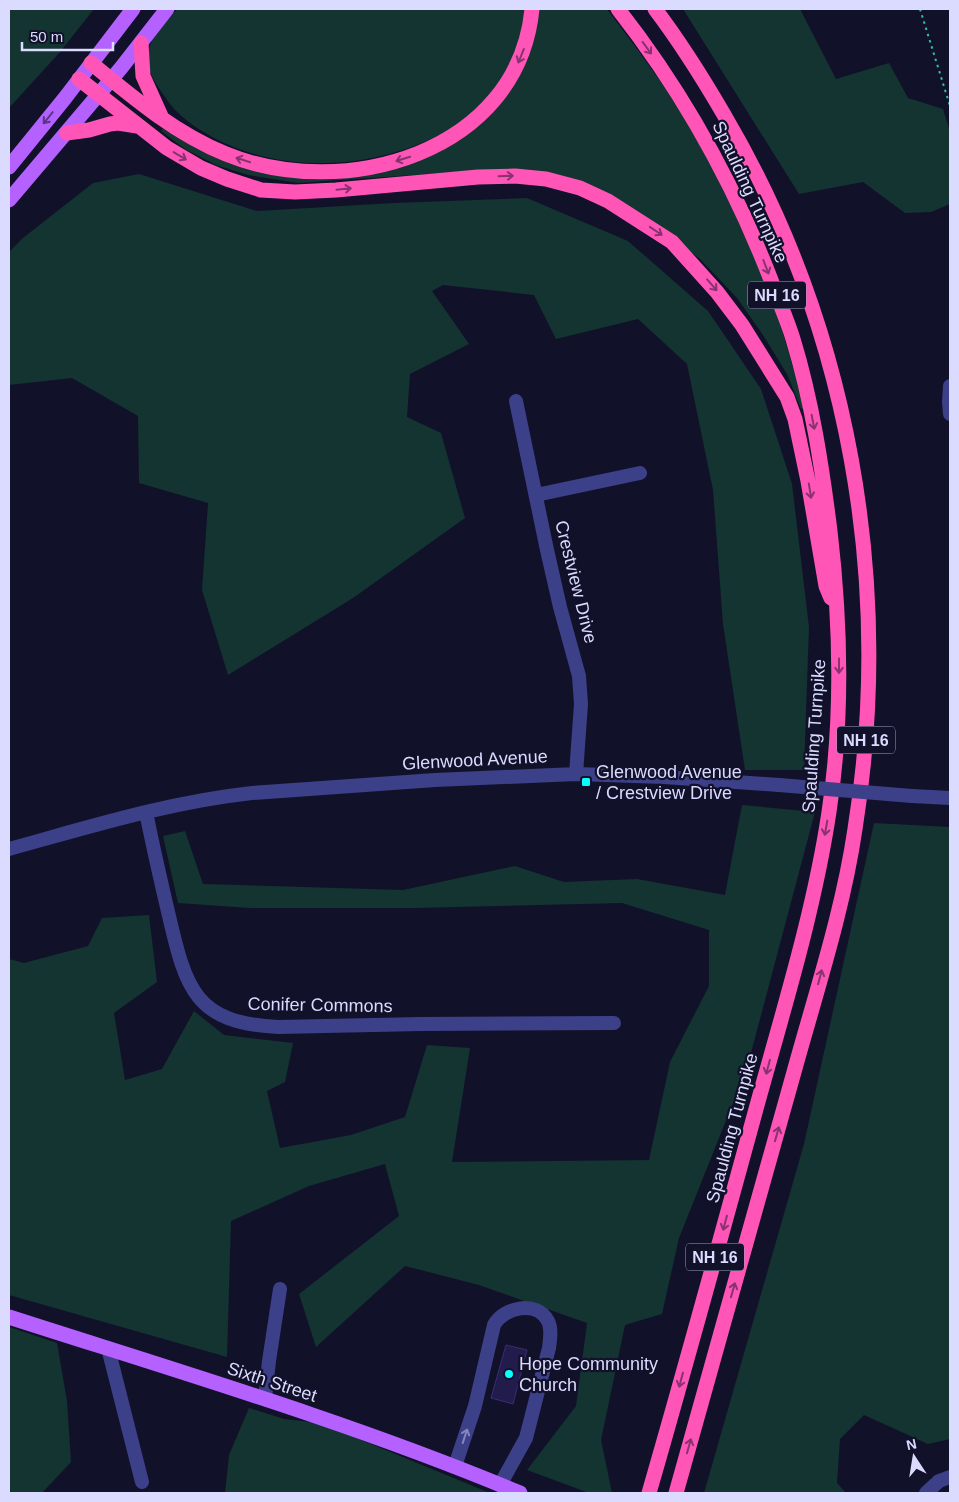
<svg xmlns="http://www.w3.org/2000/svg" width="959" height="1502" viewBox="0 0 959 1502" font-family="Helvetica,sans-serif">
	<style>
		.green { fill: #133430 }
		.building { fill: #211c4c; stroke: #362e78 }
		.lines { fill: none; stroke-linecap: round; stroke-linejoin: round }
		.path { stroke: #30bda7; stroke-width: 2; stroke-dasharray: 2.5 4; stroke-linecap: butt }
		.minor { stroke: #3c4089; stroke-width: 14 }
		.major { stroke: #b461ff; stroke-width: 15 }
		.highway { stroke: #ff55b7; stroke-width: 15 }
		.minor-bridge { stroke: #3c4089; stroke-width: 14 }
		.oneway { stroke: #883370 }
		.oneway2 { stroke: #5b358a }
		.oneway3 { stroke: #8485be }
		.poi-dot { fill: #06ffff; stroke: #12112a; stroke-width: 2 }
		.labels { text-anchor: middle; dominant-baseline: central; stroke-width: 4.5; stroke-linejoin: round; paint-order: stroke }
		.shield { fill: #12112a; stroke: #9f9ebf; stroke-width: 1 }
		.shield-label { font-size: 16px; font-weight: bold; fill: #dbdaff }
		.street-label { font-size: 18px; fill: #dbdaff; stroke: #12112a }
		.poi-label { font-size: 18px; fill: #dbdaff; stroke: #12112a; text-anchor: start }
	</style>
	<rect width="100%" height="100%" fill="#12112a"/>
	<!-- green -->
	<path class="green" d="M 9,9 L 94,9 L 60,52 L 9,108 Z
		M 177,9 L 527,9 C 524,22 522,37 517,49 C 513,60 500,83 493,92 C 488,98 482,103 476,108 C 470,114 464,121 457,125 C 386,169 289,177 214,138 C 196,128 176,115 165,97 C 155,82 144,69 149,49 C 152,36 169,19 177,9 Z
		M 536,9 L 607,9 C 635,46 664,84 688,124 C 710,161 730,199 748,238 C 772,293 789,350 804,408 L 801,409 L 787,374 L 763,335 L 737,298 L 700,259 L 652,223 L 545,175 L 501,169 L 298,183 L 248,175 L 216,165 L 185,149 L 161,131 L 163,128 L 187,143 L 342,177 L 480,121 Z
		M 683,9 L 800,9 L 836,79 L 889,63 L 908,98 L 943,109 L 950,132 L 950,204 L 931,212 L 905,213 L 863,182 L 799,194 Z
		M 139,174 L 257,211 L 394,203 L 527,198 L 628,241 L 708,311 L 761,389 L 792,484 L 809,627 L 804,770 L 745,770 L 723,624 L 713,490 L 687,364 L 638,319 L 556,339 L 534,295 L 443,285 L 432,291 L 469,344 L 410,374 L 407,417 L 441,433 L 465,518 L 353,598 L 228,675 L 202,590 L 208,503 L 139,483 L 138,416 L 72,378 L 9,385 L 9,252 L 23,238 L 93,183 Z
		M 742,805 L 815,812 L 747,1068 L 679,1238 L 662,1314 L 625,1325 L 601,1440 L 612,1493 L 589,1493 L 527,1470 L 576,1406 L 587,1323 L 479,1285 L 405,1266 L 316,1347 L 299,1294 L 399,1216 L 385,1164 L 309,1186 L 231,1221 L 227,1357 L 9,1295 L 9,959 L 24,963 L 88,946 L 102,918 L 149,915 L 157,982 L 114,1013 L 125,1080 L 162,1069 L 194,1011 L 224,1035 L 293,1043 L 285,1082 L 267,1091 L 280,1148 L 351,1135 L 405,1117 L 427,1045 L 470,1048 L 452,1162 L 649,1160 L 670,1062 L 709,986 L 709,930 L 622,903 L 414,908 L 250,908 L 178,903 L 163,836 L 185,831 L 203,884 L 403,890 L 515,866 L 564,882 L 637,879 L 725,895 Z
		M 874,823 L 950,827 L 950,1439 L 928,1444 L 864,1415 L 840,1439 L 837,1483 L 846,1493 L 704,1493 L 804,1144 Z
		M 9,1327 L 57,1343 L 67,1401 L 71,1462 L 42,1493 L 9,1493 Z
		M 249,1408 L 284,1419 L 320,1423 L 490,1493 L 225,1493 L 229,1455 Z"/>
	<!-- building -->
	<path class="building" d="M 506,1345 L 527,1350 L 513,1404 L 491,1398 Z"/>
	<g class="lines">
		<!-- path -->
		<path class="path" d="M 920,9 L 950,106"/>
		<!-- minor -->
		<path class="minor" d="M 950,386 L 949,402 L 950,414
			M 516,401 L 547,550 L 560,607 L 579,676 L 581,704 L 576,774
			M 536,495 L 640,473
			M 912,796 L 950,798
			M 146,812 C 153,847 161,882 169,916 C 186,989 195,1023 278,1027 L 421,1024 L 614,1023
			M 9,849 C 89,827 169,802 252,793 L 435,780 L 576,774 L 664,777 L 779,785
			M 108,1348 L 142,1482
			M 265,1398 L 269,1361 L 280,1289
			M 455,1466 L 475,1406 L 494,1325 C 504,1307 537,1300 548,1321 C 552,1329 550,1340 549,1348 L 526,1438 L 500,1485
			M 926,1493 L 939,1481 L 950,1477"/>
		<!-- major -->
		<path class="major" d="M 9,167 L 65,98 L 133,9
			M 9,200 L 121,68 L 167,9
			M 9,1317 C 180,1372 353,1423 520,1493"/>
		<!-- highway -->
		<path class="highway" d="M 618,9 C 683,92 733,182 771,280 C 778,300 787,319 793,339 C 812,401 822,467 830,531 C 841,625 843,719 829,812 C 814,912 783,1011 756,1109 C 721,1237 686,1365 649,1493
			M 655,9 C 680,42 702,77 723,113 C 850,328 894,583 855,829 C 843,911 816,992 794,1072 C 755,1212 715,1353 676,1493
			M 141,43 L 143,76 L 161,116
			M 91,63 C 132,97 176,134 226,154 C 344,202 518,153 532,9
			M 79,79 L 167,148 L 201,168 L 227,179 L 261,190 L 295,192 L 336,190 L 478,177 L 515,176 L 546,179 L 580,188 L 608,201 L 672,242 L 717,292 L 742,325 L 787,397 L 795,419 L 808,481 L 826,586 L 831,598
			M 67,133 L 89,130 L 110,124 L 118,123 L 137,126"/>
		<!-- minor-bridge -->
		<path class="minor-bridge" d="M 779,785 L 912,796"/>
	</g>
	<!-- one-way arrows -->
	<defs><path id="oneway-shaft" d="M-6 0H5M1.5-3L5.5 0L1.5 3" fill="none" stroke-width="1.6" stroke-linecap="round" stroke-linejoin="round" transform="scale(1.25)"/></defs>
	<g class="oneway">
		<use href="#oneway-shaft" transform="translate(647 48) rotate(54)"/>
		<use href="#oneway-shaft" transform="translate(521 56) rotate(112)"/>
		<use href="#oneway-shaft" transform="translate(180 156) rotate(31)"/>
		<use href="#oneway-shaft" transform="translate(403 159) rotate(163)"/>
		<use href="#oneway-shaft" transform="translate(243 160) rotate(-162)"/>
		<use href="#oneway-shaft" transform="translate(506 176) rotate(-2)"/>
		<use href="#oneway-shaft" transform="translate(344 189) rotate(-6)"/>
		<use href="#oneway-shaft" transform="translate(656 231) rotate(34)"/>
		<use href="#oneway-shaft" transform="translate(766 267) rotate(69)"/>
		<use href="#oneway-shaft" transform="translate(712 285) rotate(49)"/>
		<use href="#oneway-shaft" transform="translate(813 422) rotate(79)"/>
		<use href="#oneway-shaft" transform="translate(810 491) rotate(81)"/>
		<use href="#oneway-shaft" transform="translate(839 666) rotate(90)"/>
		<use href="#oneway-shaft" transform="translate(826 828) rotate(100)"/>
		<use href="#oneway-shaft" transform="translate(820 977) rotate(-75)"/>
		<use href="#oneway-shaft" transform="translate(768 1067) rotate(105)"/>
		<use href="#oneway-shaft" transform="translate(777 1134) rotate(-74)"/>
		<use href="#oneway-shaft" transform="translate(725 1223) rotate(105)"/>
		<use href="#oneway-shaft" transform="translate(733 1290) rotate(-74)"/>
		<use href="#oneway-shaft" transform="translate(681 1380) rotate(105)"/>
		<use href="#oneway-shaft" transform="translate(689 1446) rotate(-74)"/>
	</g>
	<use class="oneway2" href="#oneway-shaft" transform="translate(48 118) rotate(129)"/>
	<use class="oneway3" href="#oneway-shaft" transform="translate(465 1436) rotate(-72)"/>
	<!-- markers -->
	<g class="poi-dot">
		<rect x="581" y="777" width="10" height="10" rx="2.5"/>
		<circle cx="509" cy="1374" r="5"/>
	</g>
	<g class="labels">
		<!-- shield labels -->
		<g class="shield">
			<rect x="748" y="281.5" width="58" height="27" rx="4"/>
			<rect x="837" y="726.5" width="58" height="27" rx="4"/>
			<rect x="686" y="1243.5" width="58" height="27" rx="4"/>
		</g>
		<g class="shield-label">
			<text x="777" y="295">NH 16</text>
			<text x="866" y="740">NH 16</text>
			<text x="715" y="1257">NH 16</text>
		</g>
		<!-- street labels -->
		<g class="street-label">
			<text transform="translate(750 192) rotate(65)">Spaulding Turnpike</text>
			<text transform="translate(576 582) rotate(76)">Crestview Drive</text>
			<text transform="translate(814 736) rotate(-86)">Spaulding Turnpike</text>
			<text transform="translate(475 760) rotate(-3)">Glenwood Avenue</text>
			<text transform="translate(320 1005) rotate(1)">Conifer Commons</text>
			<text transform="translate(732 1128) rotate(-75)">Spaulding Turnpike</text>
			<text transform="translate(272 1382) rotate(18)">Sixth Street</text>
		</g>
		<!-- poi labels -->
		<g class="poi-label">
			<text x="596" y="772">Glenwood Avenue<tspan x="596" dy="21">/ Crestview Drive</tspan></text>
			<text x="519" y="1364">Hope Community<tspan x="519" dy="21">Church</tspan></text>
		</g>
	</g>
	<!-- border -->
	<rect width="959" height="1502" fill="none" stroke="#dbdaff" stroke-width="20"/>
	<!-- north arrow -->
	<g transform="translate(914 1457) rotate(348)" stroke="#12112a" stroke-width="4" paint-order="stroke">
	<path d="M0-4L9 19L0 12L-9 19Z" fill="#dbdaff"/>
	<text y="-8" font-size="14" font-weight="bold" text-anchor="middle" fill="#dbdaff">N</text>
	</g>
	<!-- scale -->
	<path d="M22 42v8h91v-8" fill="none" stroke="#dbdaff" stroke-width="2.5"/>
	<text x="30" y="42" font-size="15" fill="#dbdaff" stroke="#12112a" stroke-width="4" paint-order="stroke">50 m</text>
</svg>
